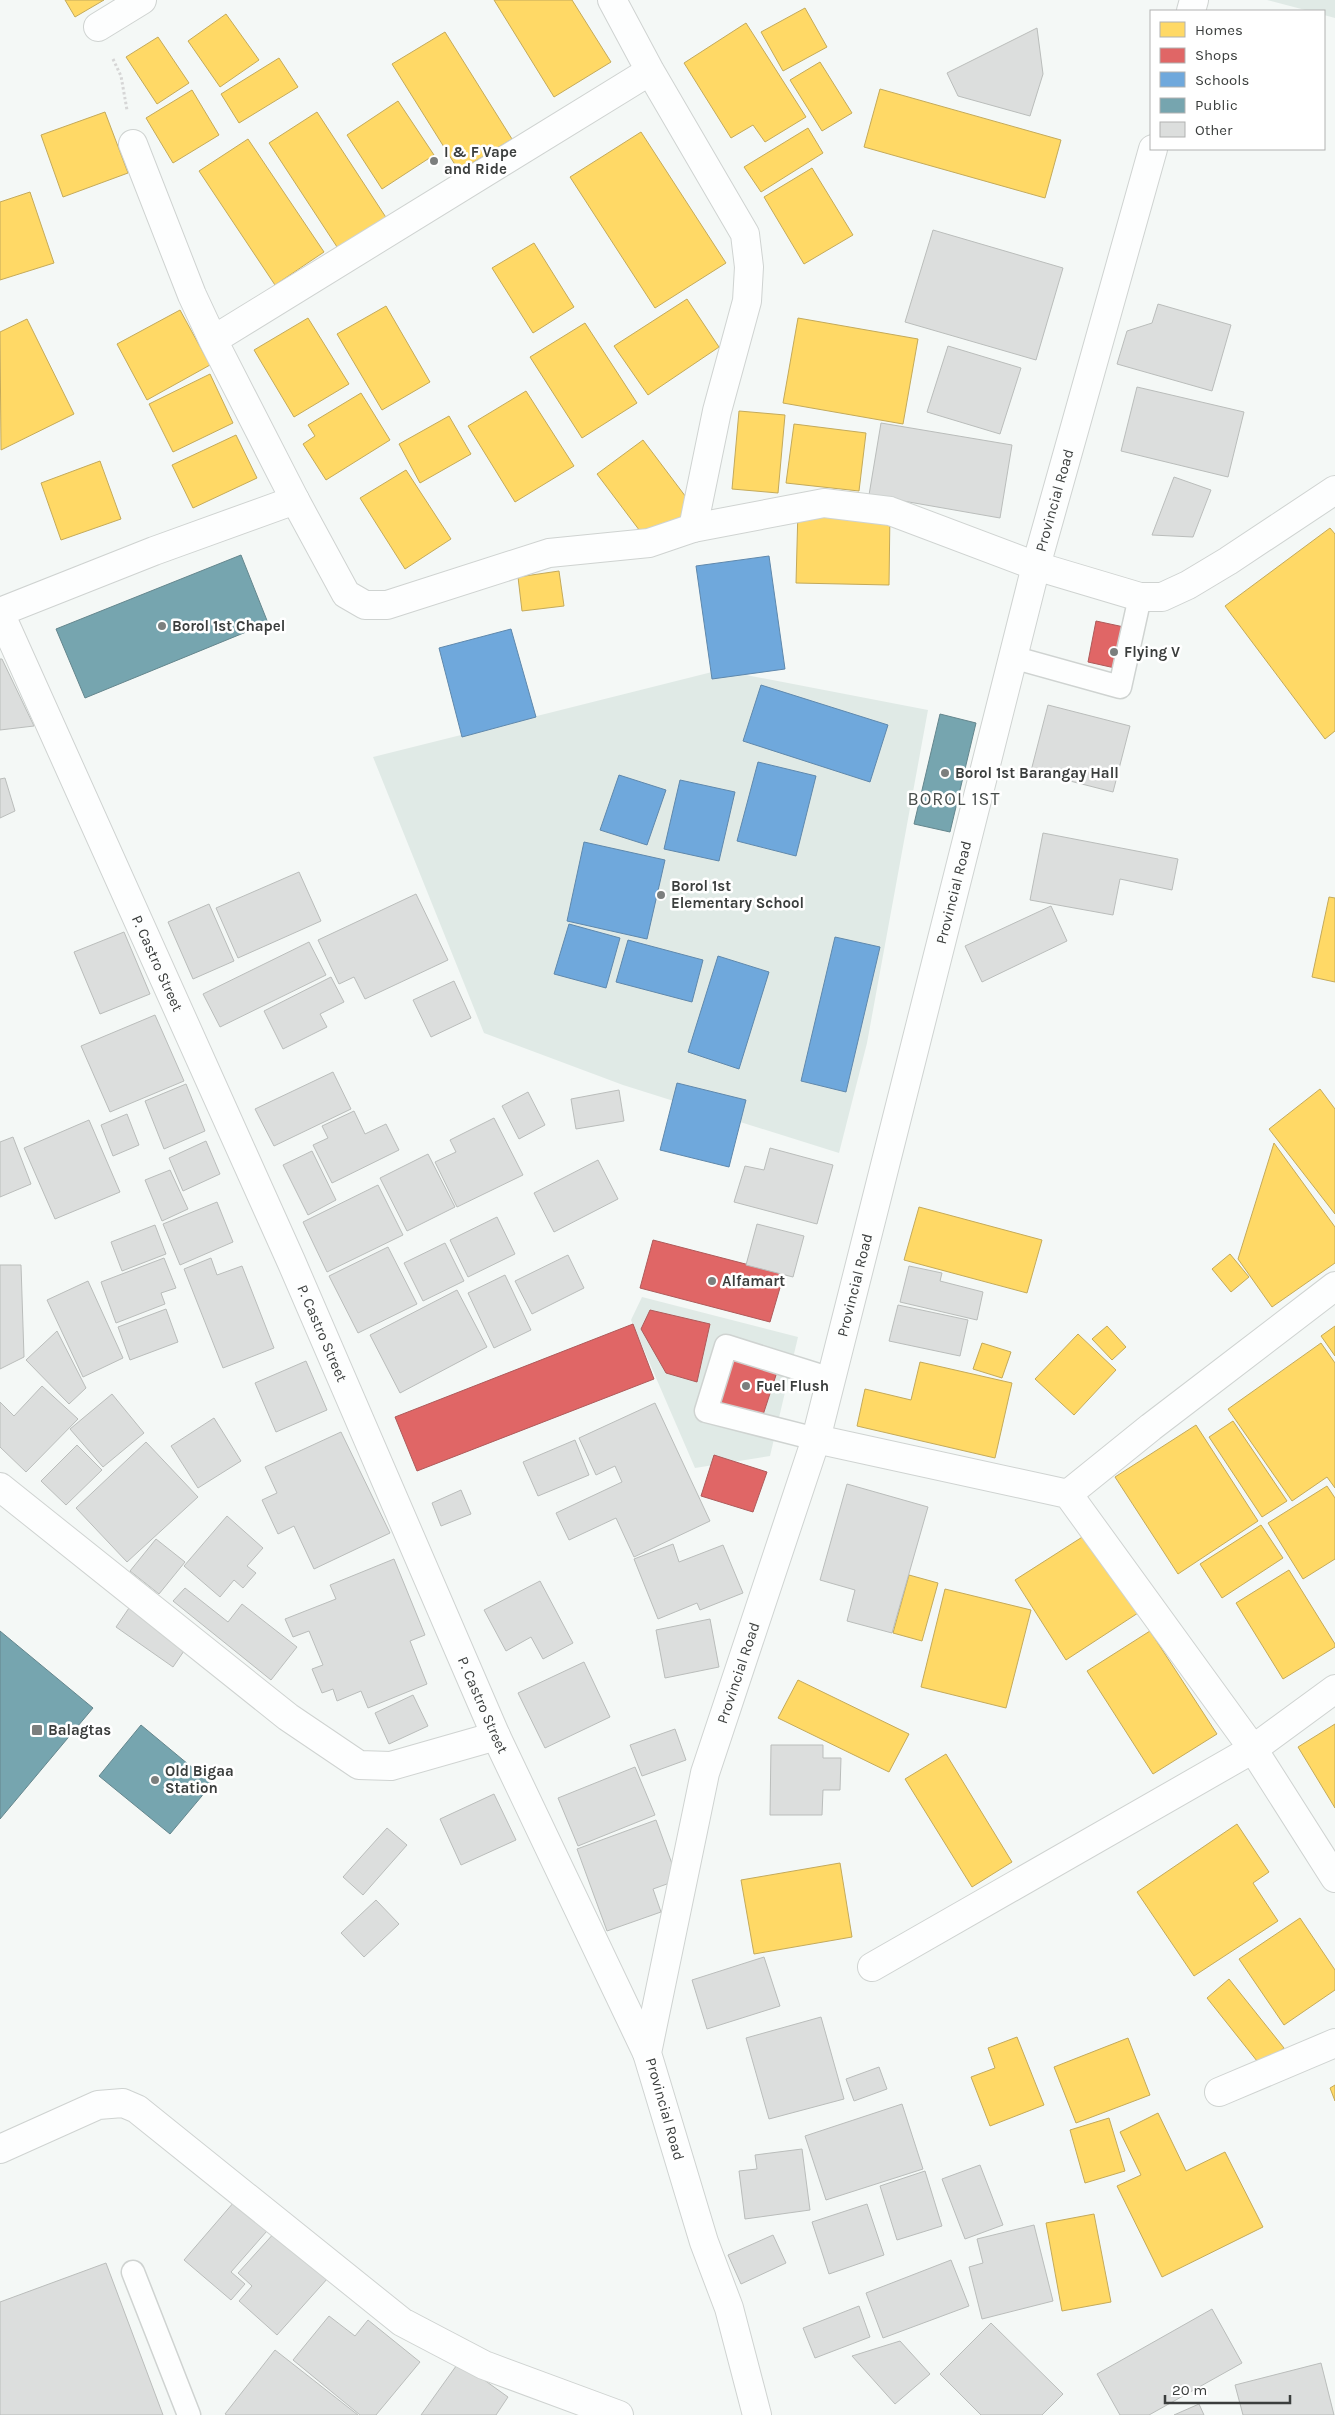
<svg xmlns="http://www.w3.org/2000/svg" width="1335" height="2415" viewBox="0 0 1335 2415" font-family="Karla,sans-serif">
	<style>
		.built { fill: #e0eae6 }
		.homes { fill: #ffd966; stroke: #c4aa5a }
		.shops { fill: #e06666; stroke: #ae5a5a }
		.schools { fill: #6fa8dc; stroke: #5f88ac }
		.public { fill: #76a5af; stroke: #64868d }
		.building { fill: #dcdedd; stroke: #babdbb }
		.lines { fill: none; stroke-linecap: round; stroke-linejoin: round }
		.service-casing { stroke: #cfd3d1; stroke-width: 25 }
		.minor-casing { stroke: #cfd3d1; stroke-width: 30 }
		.secondary-casing { stroke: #cfd3d1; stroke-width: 30 }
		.path { stroke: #d6d6d6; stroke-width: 3; stroke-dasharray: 2.5 2.5; stroke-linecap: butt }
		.service { stroke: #fdfefe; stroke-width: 22 }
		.minor { stroke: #fdfefe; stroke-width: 28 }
		.secondary { stroke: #fdfefe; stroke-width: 28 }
		.poi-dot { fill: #7c7f7e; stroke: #fff; stroke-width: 2 }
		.labels { text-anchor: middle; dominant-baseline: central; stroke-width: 5; stroke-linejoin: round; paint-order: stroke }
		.poi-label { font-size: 15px; font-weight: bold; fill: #3b3e3d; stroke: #fff; text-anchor: start }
		.street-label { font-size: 15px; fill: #3b3e3d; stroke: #fff }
		.quarter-label { font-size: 18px; letter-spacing: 1px; fill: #474d4b; stroke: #fff }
	</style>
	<rect width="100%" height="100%" fill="#f4f8f6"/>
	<!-- built -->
	<path class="built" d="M 1267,0 L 1335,0 L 1335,18 L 1324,15 L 1324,11 L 1309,11 Z
		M 720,670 L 928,710 L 867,1043 L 839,1153 L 623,1085 L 484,1033 L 373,757 Z
		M 642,1297 L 798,1337 L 770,1456 L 695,1468 L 631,1320 Z"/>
	<!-- homes -->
	<path class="homes" d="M 65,0 L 104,0 L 75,17 Z
		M 494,0 L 572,0 L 611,62 L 554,97 Z
		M 805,8 L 827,47 L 783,71 L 761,32 Z
		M 226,14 L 259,60 L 220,87 L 188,41 Z
		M 746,23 L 806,117 L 765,142 L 753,125 L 731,138 L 684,63 Z
		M 445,32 L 512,139 L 459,171 L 392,64 Z
		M 158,37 L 189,83 L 157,104 L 126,57 Z
		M 279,58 L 298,87 L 239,123 L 221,94 Z
		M 820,62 L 852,113 L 822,131 L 790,80 Z
		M 880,89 L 1061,140 L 1045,198 L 864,147 Z
		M 192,90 L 219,135 L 173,163 L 146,118 Z
		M 398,101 L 434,155 L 382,189 L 347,135 Z
		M 105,112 L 128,173 L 63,197 L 41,135 Z
		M 317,112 L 389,222 L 341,253 L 269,143 Z
		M 808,128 L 823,153 L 761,192 L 744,167 Z
		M 641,132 L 726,263 L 655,308 L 570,177 Z
		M 248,139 L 324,252 L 275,285 L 199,171 Z
		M 812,168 L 853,235 L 804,264 L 764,197 Z
		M 30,192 L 54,263 L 0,280 L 0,202 Z
		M 534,243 L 574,307 L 533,333 L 492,268 Z
		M 687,299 L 719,347 L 648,395 L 614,346 Z
		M 386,306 L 430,382 L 382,410 L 337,334 Z
		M 180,310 L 210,365 L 147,400 L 117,344 Z
		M 308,318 L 349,384 L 294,417 L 254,350 Z
		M 798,318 L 918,339 L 903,424 L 783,403 Z
		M 27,319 L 74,414 L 1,450 L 0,332 Z
		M 585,323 L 637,403 L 582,438 L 530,357 Z
		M 210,374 L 233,423 L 173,452 L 149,404 Z
		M 526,391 L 574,466 L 515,502 L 468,426 Z
		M 361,393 L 390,440 L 326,480 L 303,444 L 315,436 L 308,425 Z
		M 739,411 L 785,415 L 778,493 L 732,489 Z
		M 449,416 L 471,454 L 420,483 L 399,444 Z
		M 794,424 L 866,433 L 859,491 L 786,483 Z
		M 236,435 L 257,478 L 193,508 L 172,465 Z
		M 643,440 L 695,509 L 649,543 L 597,474 Z
		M 100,461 L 121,519 L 61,540 L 41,483 Z
		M 406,470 L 451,539 L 405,569 L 360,498 Z
		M 798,509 L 890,511 L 889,585 L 796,583 Z
		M 1330,528 L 1335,534 L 1335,731 L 1325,739 L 1225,606 Z
		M 559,571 L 564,606 L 522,611 L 518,577 Z
		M 1329,897 L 1335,898 L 1335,982 L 1312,977 Z
		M 1320,1089 L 1335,1109 L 1335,1214 L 1269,1129 Z
		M 1274,1143 L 1335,1227 L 1335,1263 L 1272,1307 L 1238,1259 Z
		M 919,1207 L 1042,1240 L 1027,1293 L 904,1260 Z
		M 1230,1254 L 1249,1277 L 1231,1292 L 1212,1269 Z
		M 1107,1326 L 1126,1347 L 1112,1360 L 1092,1339 Z
		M 1335,1326 L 1335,1356 L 1321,1336 Z
		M 1078,1334 L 1116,1370 L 1074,1415 L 1035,1379 Z
		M 982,1343 L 1011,1352 L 1002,1378 L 973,1369 Z
		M 1321,1343 L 1335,1363 L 1335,1488 L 1327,1477 L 1292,1501 L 1228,1409 Z
		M 920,1362 L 1012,1383 L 995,1458 L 857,1426 L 865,1389 L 911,1400 Z
		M 1233,1421 L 1287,1501 L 1262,1517 L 1209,1437 Z
		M 1196,1425 L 1258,1521 L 1178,1574 L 1115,1477 Z
		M 1327,1486 L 1335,1498 L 1335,1559 L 1303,1579 L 1268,1523 Z
		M 1261,1525 L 1283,1558 L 1222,1598 L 1200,1564 Z
		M 1087,1534 L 1138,1613 L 1066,1660 L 1015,1580 Z
		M 1289,1570 L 1335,1644 L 1335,1647 L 1283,1679 L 1236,1603 Z
		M 909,1575 L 938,1583 L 922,1641 L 893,1633 Z
		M 945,1589 L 1031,1610 L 1006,1708 L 921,1687 Z
		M 1150,1631 L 1217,1734 L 1153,1774 L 1087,1671 Z
		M 798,1680 L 909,1734 L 889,1772 L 778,1718 Z
		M 1335,1724 L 1335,1808 L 1298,1747 Z
		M 946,1754 L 1012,1862 L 972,1887 L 905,1779 Z
		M 1237,1824 L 1269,1872 L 1253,1883 L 1278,1921 L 1194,1976 L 1137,1892 Z
		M 840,1863 L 852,1937 L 754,1954 L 741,1880 Z
		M 1300,1918 L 1335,1970 L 1335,1990 L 1284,2025 L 1239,1959 Z
		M 1229,1979 L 1284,2048 L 1261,2066 L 1207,1998 Z
		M 1017,2037 L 1044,2105 L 990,2126 L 971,2077 L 995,2068 L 988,2048 Z
		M 1128,2038 L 1150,2095 L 1076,2123 L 1054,2067 Z
		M 1335,2085 L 1335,2101 L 1330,2088 Z
		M 1158,2113 L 1186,2171 L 1225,2152 L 1263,2227 L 1162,2277 L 1117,2186 L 1141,2175 L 1120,2132 Z
		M 1109,2118 L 1125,2171 L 1085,2183 L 1070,2130 Z
		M 1094,2214 L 1111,2302 L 1062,2311 L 1046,2223 Z"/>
	<!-- shops -->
	<path class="shops" d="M 1096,621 L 1124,627 L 1115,668 L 1088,662 Z
		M 653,1240 L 784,1274 L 770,1322 L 640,1288 Z
		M 650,1310 L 710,1324 L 697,1382 L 666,1373 L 641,1329 Z
		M 633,1324 L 654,1379 L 417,1471 L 395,1417 Z
		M 731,1354 L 778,1369 L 762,1418 L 715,1403 Z
		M 714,1455 L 767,1472 L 753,1512 L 701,1496 Z"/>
	<!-- schools -->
	<path class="schools" d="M 769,556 L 785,669 L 712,679 L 696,566 Z
		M 511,629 L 536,717 L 462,737 L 439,648 Z
		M 761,685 L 888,725 L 870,782 L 743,741 Z
		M 758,762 L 816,776 L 796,856 L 737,841 Z
		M 619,775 L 666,790 L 647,845 L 600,830 Z
		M 680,780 L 735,792 L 719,861 L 664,849 Z
		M 584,842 L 665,860 L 647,939 L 567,921 Z
		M 569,924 L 620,938 L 606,988 L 554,974 Z
		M 835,937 L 880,947 L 846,1092 L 801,1081 Z
		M 628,940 L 703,960 L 692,1002 L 616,982 Z
		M 718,956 L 769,972 L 739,1069 L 688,1052 Z
		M 677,1083 L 746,1100 L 729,1167 L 660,1150 Z"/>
	<!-- public -->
	<path class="public" d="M 241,555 L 268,623 L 85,698 L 56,629 Z
		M 940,714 L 976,723 L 950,832 L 914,824 Z
		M 0,1631 L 93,1708 L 0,1819 Z
		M 141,1725 L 212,1784 L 170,1834 L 99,1776 Z"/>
	<!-- building -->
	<path class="building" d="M 1037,28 L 1043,74 L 1030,116 L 958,96 L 947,73 Z
		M 933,230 L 1063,268 L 1036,360 L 905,322 Z
		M 1158,304 L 1231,325 L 1212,391 L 1117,364 L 1127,331 L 1152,323 Z
		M 948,346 L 1021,368 L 1000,434 L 927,412 Z
		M 1137,387 L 1244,412 L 1228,477 L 1121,451 Z
		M 881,423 L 1012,445 L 1000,518 L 869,495 Z
		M 1174,477 L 1211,490 L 1193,537 L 1152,535 Z
		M 0,659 L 2,659 L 34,726 L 0,730 Z
		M 1048,705 L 1130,726 L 1113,792 L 1031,771 Z
		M 5,778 L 15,811 L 0,818 L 0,779 Z
		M 1043,833 L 1178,859 L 1172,890 L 1120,879 L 1113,915 L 1030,900 Z
		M 299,872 L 321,921 L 238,958 L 216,908 Z
		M 416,894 L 448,960 L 365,999 L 354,977 L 339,984 L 318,940 Z
		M 209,904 L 234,961 L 193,979 L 168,922 Z
		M 1051,906 L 1067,941 L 982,982 L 965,946 Z
		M 124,932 L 150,994 L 100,1014 L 74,952 Z
		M 309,942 L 326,975 L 220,1027 L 203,994 Z
		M 331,977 L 344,1002 L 320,1014 L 327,1027 L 283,1049 L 264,1011 Z
		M 454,981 L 471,1018 L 431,1037 L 413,1000 Z
		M 155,1015 L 184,1081 L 110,1112 L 81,1046 Z
		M 333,1072 L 351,1109 L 274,1146 L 255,1109 Z
		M 186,1084 L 205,1131 L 164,1149 L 145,1101 Z
		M 619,1090 L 624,1121 L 576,1129 L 571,1099 Z
		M 528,1092 L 545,1125 L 519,1139 L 502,1106 Z
		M 354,1111 L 365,1134 L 386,1124 L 399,1150 L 332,1183 L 313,1145 L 328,1138 L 322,1126 Z
		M 127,1114 L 139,1145 L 113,1156 L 101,1125 Z
		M 494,1118 L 523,1175 L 457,1207 L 435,1162 L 456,1152 L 450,1140 Z
		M 89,1120 L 120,1192 L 55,1219 L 24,1148 Z
		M 13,1137 L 31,1184 L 0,1197 L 0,1142 Z
		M 206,1141 L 220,1174 L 183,1191 L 169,1158 Z
		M 770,1148 L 833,1165 L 817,1224 L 734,1202 L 745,1166 L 764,1170 Z
		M 312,1151 L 336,1200 L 308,1215 L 283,1165 Z
		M 428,1154 L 455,1207 L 407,1231 L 380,1178 Z
		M 598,1160 L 618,1199 L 554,1232 L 534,1193 Z
		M 170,1170 L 188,1209 L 162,1221 L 145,1180 Z
		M 378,1185 L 403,1235 L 327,1272 L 303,1222 Z
		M 217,1202 L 233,1242 L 180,1265 L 163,1224 Z
		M 497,1217 L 515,1254 L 468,1277 L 450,1240 Z
		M 757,1224 L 804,1236 L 793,1277 L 746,1265 Z
		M 155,1225 L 166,1254 L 122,1271 L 111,1242 Z
		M 445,1243 L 464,1281 L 423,1301 L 404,1263 Z
		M 388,1247 L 417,1304 L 358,1333 L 329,1276 Z
		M 568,1255 L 584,1288 L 532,1314 L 515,1281 Z
		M 164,1258 L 176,1288 L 161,1293 L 165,1304 L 116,1323 L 101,1282 Z
		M 211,1258 L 217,1275 L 242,1266 L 274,1348 L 223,1368 L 184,1269 Z
		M 0,1265 L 21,1265 L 24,1357 L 0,1369 Z
		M 909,1266 L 942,1273 L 940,1281 L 983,1292 L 977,1320 L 900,1302 Z
		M 505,1275 L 531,1330 L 494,1348 L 468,1293 Z
		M 88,1281 L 123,1358 L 83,1377 L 47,1300 Z
		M 457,1290 L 487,1347 L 400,1393 L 370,1335 Z
		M 898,1305 L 968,1320 L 960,1356 L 889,1341 Z
		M 166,1309 L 178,1342 L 130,1360 L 118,1327 Z
		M 57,1331 L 86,1388 L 69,1404 L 26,1360 Z
		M 306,1361 L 327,1410 L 276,1432 L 255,1383 Z
		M 42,1386 L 78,1419 L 26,1472 L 0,1447 L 0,1402 L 14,1416 Z
		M 112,1394 L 144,1433 L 103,1467 L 70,1429 Z
		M 655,1403 L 710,1521 L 634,1557 L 616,1518 L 569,1540 L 556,1513 L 622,1482 L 615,1466 L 596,1475 L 579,1438 Z
		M 214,1418 L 241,1461 L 198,1488 L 171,1446 Z
		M 341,1432 L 390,1533 L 314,1569 L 294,1526 L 278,1534 L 262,1500 L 277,1493 L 265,1467 Z
		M 575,1440 L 589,1475 L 538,1496 L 523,1462 Z
		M 146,1442 L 198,1497 L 127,1562 L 76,1508 Z
		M 77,1445 L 102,1470 L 66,1505 L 41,1481 Z
		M 847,1484 L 928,1507 L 892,1633 L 847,1621 L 855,1590 L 820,1580 Z
		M 461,1490 L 471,1514 L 441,1526 L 432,1503 Z
		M 227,1516 L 263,1548 L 247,1566 L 256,1573 L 243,1588 L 234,1580 L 220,1597 L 184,1566 Z
		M 156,1539 L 185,1562 L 159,1594 L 130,1571 Z
		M 673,1544 L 679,1562 L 723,1545 L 743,1593 L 700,1610 L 697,1603 L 658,1619 L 634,1559 Z
		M 394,1559 L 425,1635 L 410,1641 L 427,1684 L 368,1708 L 361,1691 L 337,1701 L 333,1689 L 322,1693 L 312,1669 L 323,1665 L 309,1631 L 293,1637 L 285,1619 L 336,1599 L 330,1585 Z
		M 540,1581 L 573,1643 L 543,1659 L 531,1637 L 506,1651 L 484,1610 Z
		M 185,1588 L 228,1622 L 242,1604 L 297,1647 L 271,1680 L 173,1601 Z
		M 129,1608 L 186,1648 L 173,1667 L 116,1627 Z
		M 710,1619 L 719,1667 L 665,1678 L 656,1630 Z
		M 584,1662 L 610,1717 L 545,1748 L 518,1693 Z
		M 413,1695 L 428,1726 L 389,1744 L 375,1713 Z
		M 675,1729 L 686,1760 L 642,1776 L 630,1745 Z
		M 771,1745 L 823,1745 L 823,1758 L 841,1758 L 840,1790 L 823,1790 L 822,1815 L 770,1815 Z
		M 635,1767 L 655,1815 L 578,1846 L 558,1798 Z
		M 494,1794 L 516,1840 L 461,1865 L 440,1819 Z
		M 656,1820 L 678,1880 L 653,1889 L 661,1912 L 607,1931 L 577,1849 Z
		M 387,1828 L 407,1845 L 363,1895 L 343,1877 Z
		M 376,1900 L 399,1924 L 364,1957 L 341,1933 Z
		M 764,1957 L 780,2006 L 707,2029 L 692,1980 Z
		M 821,2017 L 844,2099 L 769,2119 L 746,2038 Z
		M 879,2067 L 887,2089 L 854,2101 L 846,2079 Z
		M 902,2104 L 923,2169 L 826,2200 L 805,2136 Z
		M 802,2149 L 810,2210 L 745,2219 L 739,2171 L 757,2169 L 755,2155 Z
		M 980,2165 L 1003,2225 L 965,2239 L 942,2179 Z
		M 925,2171 L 942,2226 L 897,2240 L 880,2186 Z
		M 234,2202 L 267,2231 L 231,2272 L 245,2284 L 231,2300 L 184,2260 Z
		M 867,2204 L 884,2255 L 829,2274 L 812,2222 Z
		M 1034,2225 L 1053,2301 L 982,2319 L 969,2267 L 983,2263 L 977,2239 Z
		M 276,2231 L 328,2278 L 277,2335 L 239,2301 L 252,2286 L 238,2273 Z
		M 773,2235 L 786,2263 L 741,2284 L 728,2255 Z
		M 951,2260 L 969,2306 L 883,2338 L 866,2293 Z
		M 106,2263 L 163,2415 L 0,2415 L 0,2302 Z
		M 859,2306 L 870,2337 L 815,2358 L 803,2328 Z
		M 1212,2309 L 1242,2363 L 1149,2415 L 1120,2415 L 1097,2374 Z
		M 329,2316 L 355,2336 L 368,2320 L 420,2362 L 376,2415 L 360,2415 L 293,2360 Z
		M 991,2323 L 1063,2394 L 1042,2415 L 981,2415 L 940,2374 Z
		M 900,2341 L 930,2374 L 895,2404 L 852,2356 Z
		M 275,2350 L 358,2415 L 227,2415 L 225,2414 Z
		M 459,2362 L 508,2397 L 496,2415 L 421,2415 Z
		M 1321,2363 L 1334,2415 L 1243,2415 L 1235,2385 Z
		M 1199,2404 L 1204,2415 L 1174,2415 Z"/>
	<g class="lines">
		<!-- service casing -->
		<g class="service-casing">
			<path id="service" d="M 1012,657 L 1120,687 L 1140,597
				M 816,1439 L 706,1411 L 726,1346 L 831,1379
				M 133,2272 L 189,2415"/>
		</g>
		<!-- minor casing -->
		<g class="minor-casing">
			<path id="minor" d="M 612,0 L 650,71 L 745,234 L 749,267 L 747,301 L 717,411 L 693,528
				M 98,27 L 142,0
				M 133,144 L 192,295 L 213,340 L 295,500
				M 213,340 L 650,71
				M 1036,566 L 1140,597 L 1162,597 L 1188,585 L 1228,561 L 1335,490
				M 816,1439 L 1068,1494 L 1253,1749 L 1335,1878
				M 0,1487 L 288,1717 L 359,1765 L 391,1766 L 496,1736
				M 1068,1494 L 1151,1427 L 1335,1286
				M 872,1967 L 1253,1749 L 1335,1689
				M 1219,2092 L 1335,2043
				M 0,2149 L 98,2105 L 123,2103 L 137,2109 L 402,2322 L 484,2365 L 619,2415"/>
		</g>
		<!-- secondary casing -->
		<g class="secondary-casing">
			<g id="secondary">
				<path d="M 1191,11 L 1194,0"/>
				<path d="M 0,612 L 154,551 L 295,500 L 346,594 L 365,605 L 387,605 L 549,553 L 649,543 L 693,528 L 824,503 L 890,511 L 1036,566"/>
				<path id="s1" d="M 0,613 L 291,1261 L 496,1736 L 647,2053"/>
				<path id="s2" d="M 757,2415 L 729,2308 L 704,2242 L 647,2053 L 705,1773 L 816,1439 L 1036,566 L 1153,149"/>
			</g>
		</g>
		<!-- path -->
		<path class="path" d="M 113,59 L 121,76 L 127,110"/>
		<!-- service -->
		<use href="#service" class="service"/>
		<!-- minor -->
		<use href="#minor" class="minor"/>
		<!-- secondary -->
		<use href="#secondary" class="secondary"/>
	</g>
	<!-- markers -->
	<g class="poi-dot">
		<circle cx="434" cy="161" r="5"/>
		<circle cx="162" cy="626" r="5"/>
		<circle cx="1114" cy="652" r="5"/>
		<circle cx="945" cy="773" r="5"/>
		<circle cx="661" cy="895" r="5"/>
		<circle cx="712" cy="1281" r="5"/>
		<circle cx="746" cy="1386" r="5"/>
		<rect x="31" y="1724" width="12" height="12" rx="2.5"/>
		<circle cx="155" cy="1780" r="5"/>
	</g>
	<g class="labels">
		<!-- poi labels -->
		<g class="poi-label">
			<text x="444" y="152">I &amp; F Vape<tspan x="444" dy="17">and Ride</tspan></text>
			<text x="172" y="626">Borol 1st Chapel</text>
			<text x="1124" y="652">Flying V</text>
			<text x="955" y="773">Borol 1st Barangay Hall</text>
			<text x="671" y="886">Borol 1st<tspan x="671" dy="17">Elementary School</tspan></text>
			<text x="722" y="1281">Alfamart</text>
			<text x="756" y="1386">Fuel Flush</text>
			<text x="48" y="1730">Balagtas</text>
			<text x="165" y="1771">Old Bigaa<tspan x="165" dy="17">Station</tspan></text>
		</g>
		<!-- street labels -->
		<g class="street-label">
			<text stroke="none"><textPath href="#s2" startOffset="1985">Provincial Road</textPath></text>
			<text stroke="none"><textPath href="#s2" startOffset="1580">Provincial Road</textPath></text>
			<text stroke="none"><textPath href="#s1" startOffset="384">P. Castro Street</textPath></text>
			<text stroke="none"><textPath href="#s2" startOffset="1175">Provincial Road</textPath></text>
			<text stroke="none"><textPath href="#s1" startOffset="789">P. Castro Street</textPath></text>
			<text stroke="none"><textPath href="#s2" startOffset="770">Provincial Road</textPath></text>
			<text stroke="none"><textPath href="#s1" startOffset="1194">P. Castro Street</textPath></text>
			<text transform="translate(665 2109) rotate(74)">Provincial Road</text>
		</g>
		<!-- quarter labels -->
		<g class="quarter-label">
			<text x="954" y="799">BOROL 1ST</text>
		</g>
	</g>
	<!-- legend -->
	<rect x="1150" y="10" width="175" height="140" fill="#ffffff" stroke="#b1b2b1"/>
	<rect x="1160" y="22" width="25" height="15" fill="#ffd966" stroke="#b1b2b1"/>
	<text x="1195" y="35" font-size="15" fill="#3b3e3d">Homes</text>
	<rect x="1160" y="48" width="25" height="15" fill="#e06666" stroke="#b1b2b1"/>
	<text x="1195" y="60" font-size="15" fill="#3b3e3d">Shops</text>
	<rect x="1160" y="72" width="25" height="15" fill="#6fa8dc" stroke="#b1b2b1"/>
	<text x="1195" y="85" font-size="15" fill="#3b3e3d">Schools</text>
	<rect x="1160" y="98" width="25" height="15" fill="#76a5af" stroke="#b1b2b1"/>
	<text x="1195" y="110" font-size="15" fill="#3b3e3d">Public</text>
	<rect x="1160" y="122" width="25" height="15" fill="#dcdedd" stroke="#b1b2b1"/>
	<text x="1195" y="135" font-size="15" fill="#3b3e3d">Other</text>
	<!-- scale -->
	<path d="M1165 2395v8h125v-8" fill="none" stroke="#3b3e3d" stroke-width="2.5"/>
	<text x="1172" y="2395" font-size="15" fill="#3b3e3d" stroke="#ffffff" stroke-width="4" paint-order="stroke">20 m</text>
</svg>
